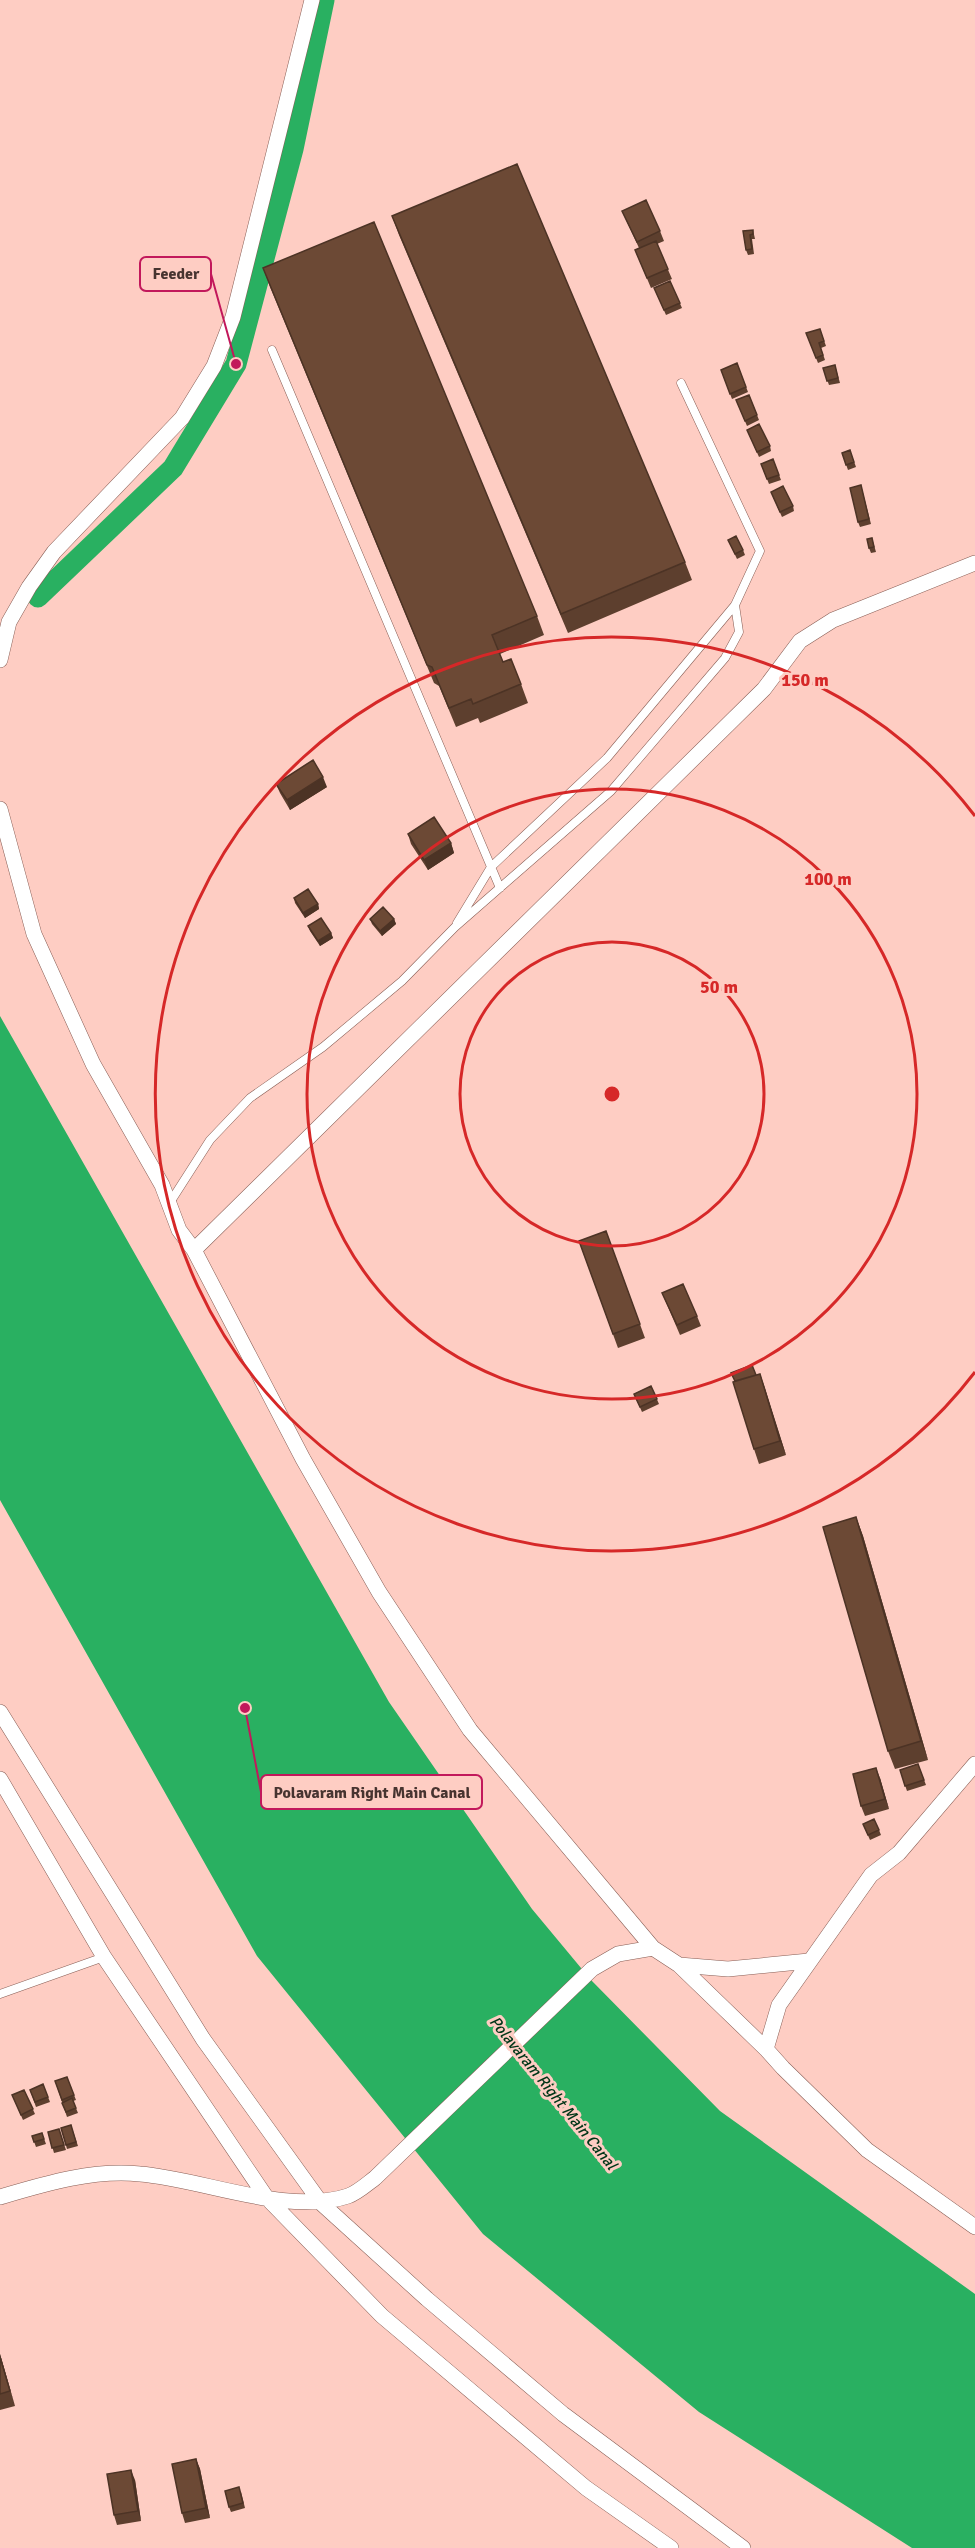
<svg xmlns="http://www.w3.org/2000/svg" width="975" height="2548" viewBox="0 0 975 2548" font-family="Signika,sans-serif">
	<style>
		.water { fill: #29b061 }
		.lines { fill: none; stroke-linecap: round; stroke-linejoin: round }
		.canal { stroke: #29b061; stroke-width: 21 }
		.lane-casing { stroke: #885e55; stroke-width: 9 }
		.street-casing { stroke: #885e55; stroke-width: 16 }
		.lane { stroke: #fff; stroke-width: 8 }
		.street { stroke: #fff; stroke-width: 15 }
		.wall { fill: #5d3f2e }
		.shaded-wall { fill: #4c3325 }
		.building { fill: #6c4935; stroke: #4c3325; stroke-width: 1.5 }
		.ring { fill: none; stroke: #d62828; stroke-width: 3 }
		.labels { text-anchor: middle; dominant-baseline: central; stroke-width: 6; stroke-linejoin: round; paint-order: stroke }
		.water-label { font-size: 16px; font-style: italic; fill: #003517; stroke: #fecdc3 }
		.centre { fill: #d62828; stroke: #fecdc3; stroke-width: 3 }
		.ring-label { font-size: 18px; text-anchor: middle; font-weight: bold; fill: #d62828; stroke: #fecdc3; stroke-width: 6; stroke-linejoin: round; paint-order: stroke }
		.leader { fill: none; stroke: #c2185b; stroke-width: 2 }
		.callout-dot { fill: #c2185b; stroke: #fecdc3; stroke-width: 2 }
		.callout { fill: #fecdc3; stroke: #c2185b; stroke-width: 2 }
		.callout-label { font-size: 16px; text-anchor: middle; font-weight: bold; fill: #473430 }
	</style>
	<rect width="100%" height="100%" fill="#fecdc3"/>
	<!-- water -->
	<path class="water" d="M 0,1016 L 389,1702 L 532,1909 L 591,1980 L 720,2111 L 975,2294 L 975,2548 L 912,2548 L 699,2412 L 483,2234 L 257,1956 L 0,1500 Z"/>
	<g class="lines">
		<!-- canal -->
		<path class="canal" d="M 38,597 L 173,468 L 236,364 L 293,149 L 324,0"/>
		<!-- lane casing -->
		<g class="lane-casing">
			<path id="lane" d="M 272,350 L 500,888
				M 457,923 L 491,867 L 607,758 L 735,605 L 760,551 L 681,383
				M 169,1204 L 210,1140 L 250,1098 L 323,1047 L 402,981 L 455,927 L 611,791 L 725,658 L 739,632 L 735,605
				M 0,1994 L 104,1957"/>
		</g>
		<!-- street casing -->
		<g class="street-casing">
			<path id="street" d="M 0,660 L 9,622 L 29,587 L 54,552 L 182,418 L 214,366 L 233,317 L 312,0
				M 0,809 L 34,934 L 93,1064 L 162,1185 L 179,1230 L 194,1250 L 303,1459 L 379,1592 L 470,1730 L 653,1948 L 679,1965 L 728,1969 L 809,1961
				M 194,1250 L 764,689 L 800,641 L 833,620 L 975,563
				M 0,1712 L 203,2039 L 321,2203 L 427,2299 L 563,2414 L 743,2548
				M 975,1764 L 899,1853 L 871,1875 L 779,2005 L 766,2049 L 783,2068 L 867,2150 L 975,2227
				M 0,1779 L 104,1957 L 266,2197 L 382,2316 L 586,2488 L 671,2548
				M 679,1965 L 766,2049
				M 0,2197 C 44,2184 93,2169 140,2174 C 203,2179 287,2216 348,2196 C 357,2193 367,2184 375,2178 L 592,1969 L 618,1954 L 653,1948"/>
		</g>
		<!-- lane -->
		<use href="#lane" class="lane"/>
		<!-- street -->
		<use href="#street" class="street"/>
	</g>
	<!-- wall -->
	<path class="wall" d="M 622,211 L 660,231 L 664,241 L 657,244 L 672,279 L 651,288 L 635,250 L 639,248 Z
		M 392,216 L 685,562 L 692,580 L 568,633 L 399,235 Z
		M 753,230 L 755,239 L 752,239 L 754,254 L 748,255 L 746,250 L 743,231 Z
		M 263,268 L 537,616 L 544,635 L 500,654 L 503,662 L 521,684 L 528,703 L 480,723 L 478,718 L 456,727 L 439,686 L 434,683 L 270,287 Z
		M 670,281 L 682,308 L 666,315 L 654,288 Z
		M 820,329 L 826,346 L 821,348 L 825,360 L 818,363 L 806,333 Z
		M 737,363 L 748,392 L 732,399 L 721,370 Z
		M 835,365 L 840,383 L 829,385 L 823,368 Z
		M 749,395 L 759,420 L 747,426 L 736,400 Z
		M 747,430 L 770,446 L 771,451 L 759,457 Z
		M 850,450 L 856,467 L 848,470 L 842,453 Z
		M 773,459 L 781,480 L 769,484 L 761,464 Z
		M 861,485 L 871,524 L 860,527 L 858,522 Z
		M 773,497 L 793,506 L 794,511 L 782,517 Z
		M 872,538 L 876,552 L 871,553 L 869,548 Z
		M 728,540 L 743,550 L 745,555 L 737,559 Z
		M 276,784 L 327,787 L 290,810 L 280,793 Z
		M 408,834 L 451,843 L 454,853 L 428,870 L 411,844 Z
		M 294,898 L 318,904 L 319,909 L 305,918 L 295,903 Z
		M 370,919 L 394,919 L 396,924 L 382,936 L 372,924 Z
		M 308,926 L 331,933 L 333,938 L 320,946 L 310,931 Z
		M 606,1231 L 645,1338 L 618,1348 L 579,1241 Z
		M 662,1293 L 697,1316 L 701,1326 L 680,1335 Z
		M 760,1374 L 786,1455 L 759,1464 L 754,1449 L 756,1375 Z
		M 651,1386 L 659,1404 L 642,1412 L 634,1394 Z
		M 856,1517 L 863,1536 L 928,1760 L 895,1769 L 888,1751 Z
		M 918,1764 L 926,1785 L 907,1791 L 900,1770 Z
		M 880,1778 L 889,1809 L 865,1816 L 861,1806 Z
		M 863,1824 L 879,1830 L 881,1835 L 870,1840 Z
		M 67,2077 L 76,2100 L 73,2101 L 78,2113 L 67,2117 L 55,2081 Z
		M 43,2084 L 50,2102 L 36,2107 L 30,2090 Z
		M 24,2090 L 35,2114 L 23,2120 L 12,2095 Z
		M 71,2125 L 78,2146 L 67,2149 L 61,2128 Z
		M 59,2129 L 66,2150 L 54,2153 L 48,2132 Z
		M 42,2133 L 46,2144 L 36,2147 L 32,2136 Z
		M 0,2354 L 15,2406 L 0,2410 Z
		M 196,2459 L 200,2469 L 210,2518 L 185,2523 L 182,2513 Z
		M 135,2480 L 141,2521 L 117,2525 L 114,2515 Z
		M 241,2492 L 245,2508 L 231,2512 L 229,2507 Z"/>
	<!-- shaded-wall -->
	<path class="shaded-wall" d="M 323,777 L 327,787 L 290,810 L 287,800 Z
		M 451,843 L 454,853 L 428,870 L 424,860 Z
		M 318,904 L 319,909 L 305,918 L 303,913 Z
		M 394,919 L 396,924 L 382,936 L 380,931 Z
		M 331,933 L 333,938 L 320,946 L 318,941 Z
		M 760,1374 L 765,1388 L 786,1455 L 780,1441 Z
		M 856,1517 L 863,1536 L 928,1760 L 921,1741 Z
		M 876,1768 L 880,1778 L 889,1809 L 885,1799 Z
		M 0,2354 L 15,2406 L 0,2357 Z
		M 196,2459 L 200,2469 L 210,2518 L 206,2508 Z
		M 131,2470 L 135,2480 L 141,2521 L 138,2511 Z"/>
	<!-- building -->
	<path class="building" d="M 517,164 L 685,562 L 561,614 L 392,216 Z
		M 646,200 L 660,231 L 637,242 L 622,211 Z
		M 374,222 L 537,616 L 492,635 L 503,662 L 511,659 L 521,684 L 473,704 L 471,699 L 449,708 L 432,667 L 427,665 L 263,268 Z
		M 753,230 L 753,234 L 750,235 L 752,249 L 746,250 L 743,231 Z
		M 656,241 L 668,269 L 647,278 L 635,250 Z
		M 670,281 L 680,303 L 664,310 L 654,288 Z
		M 820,329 L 824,341 L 819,343 L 823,355 L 816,358 L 806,333 Z
		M 737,363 L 746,387 L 730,394 L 721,370 Z
		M 835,365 L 838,378 L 827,381 L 823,368 Z
		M 749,395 L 757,415 L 745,421 L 736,400 Z
		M 759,424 L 770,446 L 757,452 L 747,430 Z
		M 850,450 L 854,462 L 846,465 L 842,453 Z
		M 773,459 L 779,475 L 767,479 L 761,464 Z
		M 861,485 L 869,519 L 858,522 L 850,488 Z
		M 783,486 L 793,506 L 780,512 L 771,492 Z
		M 736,536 L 743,550 L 735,554 L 728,540 Z
		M 872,538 L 874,547 L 869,548 L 867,539 Z
		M 313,760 L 323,777 L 287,800 L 276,784 Z
		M 434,817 L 451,843 L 424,860 L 408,834 Z
		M 308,889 L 318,904 L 303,913 L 294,898 Z
		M 383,907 L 394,919 L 380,931 L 370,919 Z
		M 321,918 L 331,933 L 318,941 L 308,926 Z
		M 606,1231 L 640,1324 L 613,1334 L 579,1241 Z
		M 683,1284 L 697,1316 L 677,1325 L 662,1293 Z
		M 752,1365 L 756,1375 L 735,1381 L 731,1373 Z
		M 760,1374 L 780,1441 L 754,1449 L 733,1382 Z
		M 651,1386 L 657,1399 L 640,1407 L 634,1394 Z
		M 856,1517 L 921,1741 L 888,1751 L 823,1527 Z
		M 918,1764 L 924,1780 L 905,1786 L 900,1770 Z
		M 876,1768 L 885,1799 L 861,1806 L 853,1774 Z
		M 874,1819 L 879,1830 L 868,1835 L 863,1824 Z
		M 67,2077 L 74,2095 L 62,2100 L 55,2081 Z
		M 43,2084 L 48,2097 L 35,2102 L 30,2090 Z
		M 24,2090 L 33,2109 L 21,2115 L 12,2095 Z
		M 72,2098 L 76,2108 L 66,2112 L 62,2103 Z
		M 71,2125 L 76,2142 L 66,2145 L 61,2128 Z
		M 59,2129 L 64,2145 L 52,2148 L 48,2132 Z
		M 42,2133 L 44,2139 L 34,2142 L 32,2136 Z
		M 0,2357 L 10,2391 L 0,2394 Z
		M 196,2459 L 206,2508 L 182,2513 L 172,2464 Z
		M 131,2470 L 138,2511 L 114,2515 L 107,2474 Z
		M 239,2487 L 243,2503 L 229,2507 L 225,2491 Z"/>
	<!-- distance rings -->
	<g class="ring">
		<circle cx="612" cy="1094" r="152"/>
		<circle cx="612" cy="1094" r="305"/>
		<path d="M975 1372A457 457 0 1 1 975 816"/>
	</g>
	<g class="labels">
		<!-- water labels -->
		<g class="water-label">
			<text transform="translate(553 2093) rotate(51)">Polavaram Right Main Canal</text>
		</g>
	</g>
	<circle cx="612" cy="1094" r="9" class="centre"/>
	<g class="ring-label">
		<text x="805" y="686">150 m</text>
		<text x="828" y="885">100 m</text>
		<text x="719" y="993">50 m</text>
	</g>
	<!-- callouts -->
	<path class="leader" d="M236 364L211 274M245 1708L261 1792"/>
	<g class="callout-dot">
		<circle cx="236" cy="364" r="6"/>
		<circle cx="245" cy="1708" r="6"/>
	</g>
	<g class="callout">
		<rect x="140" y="257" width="71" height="34" rx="6"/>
		<rect x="261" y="1775" width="221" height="34" rx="6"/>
	</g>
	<g class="callout-label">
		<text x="176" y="279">Feeder</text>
		<text x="372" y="1798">Polavaram Right Main Canal</text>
	</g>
</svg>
